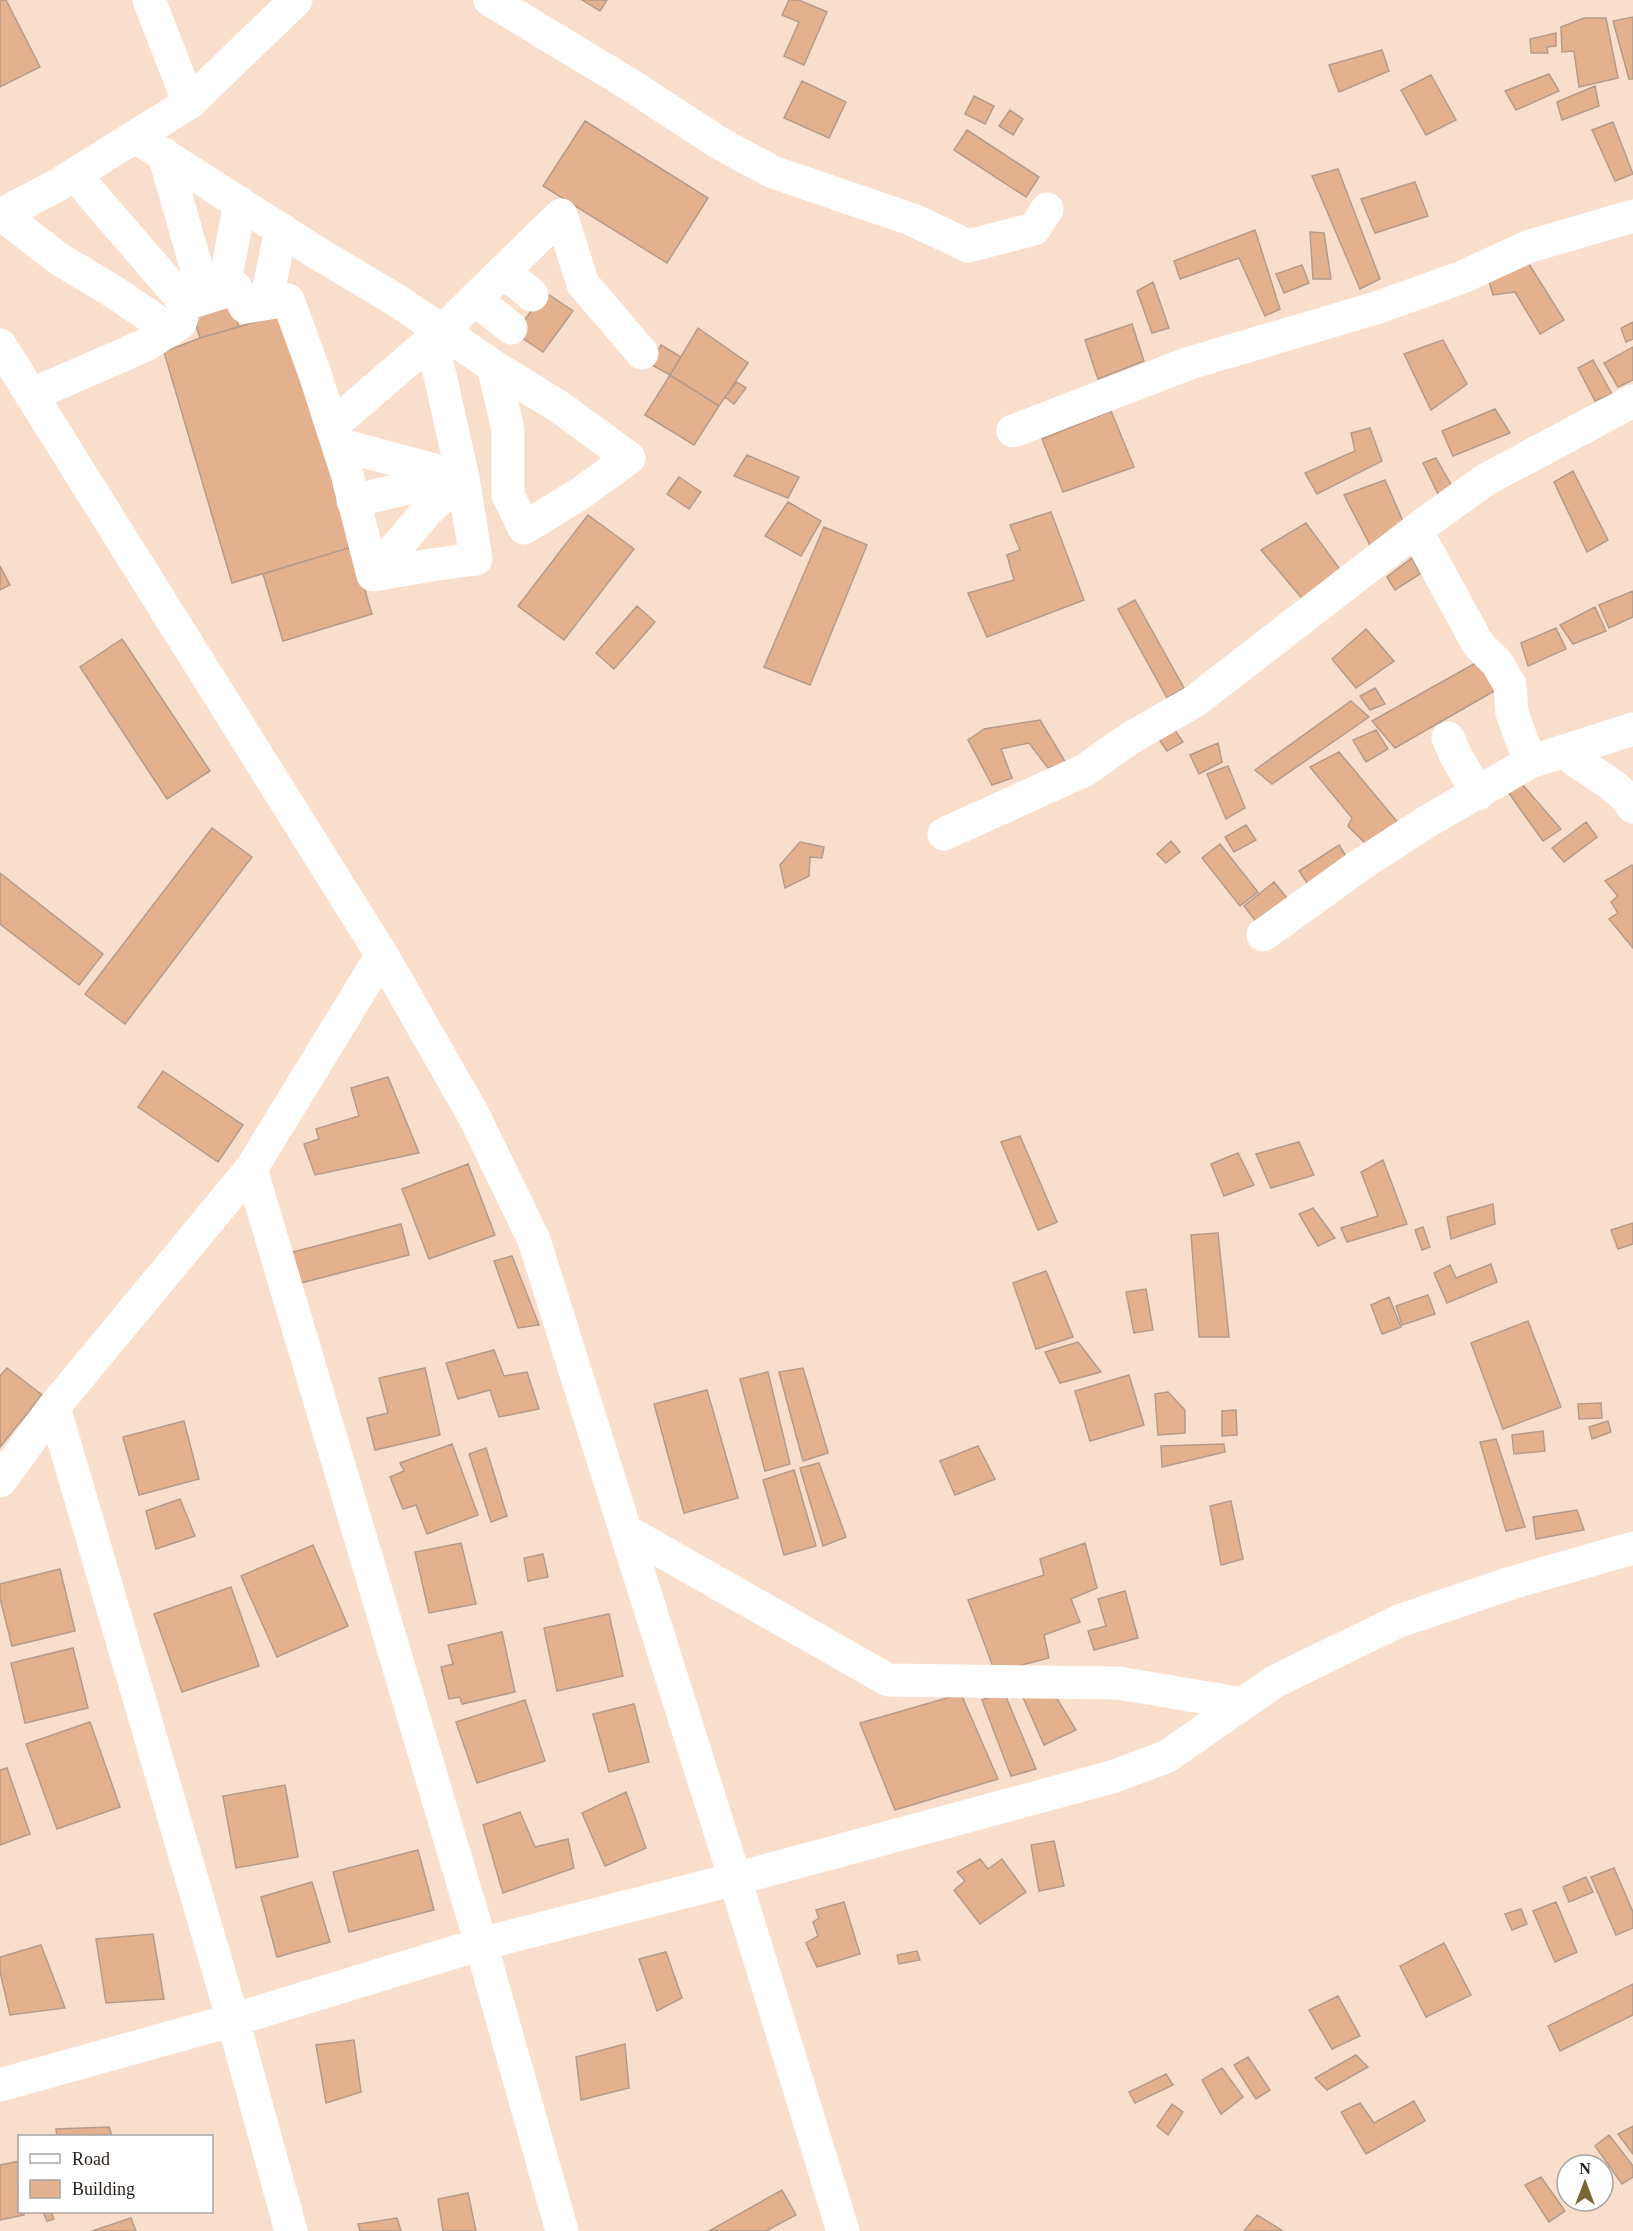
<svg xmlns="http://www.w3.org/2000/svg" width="1633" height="2231" viewBox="0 0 1633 2231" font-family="Georgia,serif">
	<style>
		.building { fill: #e4b18f; stroke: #b49b8b; stroke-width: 1.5 }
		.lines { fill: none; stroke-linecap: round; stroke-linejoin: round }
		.street { stroke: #fff; stroke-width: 33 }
		.secondary { stroke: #fff; stroke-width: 33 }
	</style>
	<rect width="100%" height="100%" fill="#f9decc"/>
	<!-- building -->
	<path class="building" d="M 0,0 L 6,0 L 40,67 L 0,87 Z
		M 582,0 L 607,0 L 600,11 Z
		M 789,0 L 799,0 L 827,12 L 804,65 L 784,56 L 799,22 L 782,15 Z
		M 1633,17 L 1633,79 L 1629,79 L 1613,21 Z
		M 1584,18 L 1606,18 L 1618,78 L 1579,87 L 1574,51 L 1562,52 L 1561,27 Z
		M 1556,33 L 1556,46 L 1547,47 L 1548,53 L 1531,53 L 1530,39 Z
		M 1382,50 L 1389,71 L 1339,92 L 1329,65 Z
		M 1549,74 L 1559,91 L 1516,110 L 1505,91 Z
		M 1431,75 L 1456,120 L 1426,135 L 1401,90 Z
		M 802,81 L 846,102 L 829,138 L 784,118 Z
		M 1595,86 L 1599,106 L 1562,120 L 1557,102 Z
		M 974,96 L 994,106 L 985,124 L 965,114 Z
		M 1010,110 L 1023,119 L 1013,135 L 999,126 Z
		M 585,121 L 708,198 L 667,263 L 543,186 Z
		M 1613,122 L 1633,174 L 1615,181 L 1592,130 Z
		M 967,130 L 1039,177 L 1026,197 L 954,150 Z
		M 1338,169 L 1380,279 L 1360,289 L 1312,176 Z
		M 1415,182 L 1428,216 L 1375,233 L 1361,199 Z
		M 1255,230 L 1280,309 L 1265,316 L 1239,258 L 1180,279 L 1174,261 Z
		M 1310,232 L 1324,233 L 1331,279 L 1313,279 Z
		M 1529,264 L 1564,320 L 1540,334 L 1515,292 L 1493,295 L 1488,278 Z
		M 1302,265 L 1309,283 L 1284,293 L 1276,274 Z
		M 1153,282 L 1169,328 L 1152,333 L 1137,291 Z
		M 545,292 L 573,311 L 543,352 L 515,333 Z
		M 231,300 L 239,327 L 200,338 L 192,312 Z
		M 282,314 L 352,547 L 232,583 L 164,352 L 200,338 Z
		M 1633,322 L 1633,339 L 1626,342 L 1621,328 Z
		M 1132,324 L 1144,361 L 1098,379 L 1085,340 Z
		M 698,328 L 748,363 L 719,406 L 670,375 Z
		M 1443,340 L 1467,384 L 1431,410 L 1404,354 Z
		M 661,345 L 681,357 L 670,375 L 650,364 Z
		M 1633,347 L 1633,380 L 1618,387 L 1604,363 Z
		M 1593,360 L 1612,394 L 1595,401 L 1578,368 Z
		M 670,375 L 719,406 L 694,445 L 645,415 Z
		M 737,382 L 746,388 L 734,404 L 725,397 Z
		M 1495,409 L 1510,433 L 1453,456 L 1442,431 Z
		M 1111,411 L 1134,467 L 1063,492 L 1042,439 Z
		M 1370,428 L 1382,461 L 1317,494 L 1305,473 L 1355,451 L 1351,433 Z
		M 747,455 L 799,477 L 788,498 L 734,476 Z
		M 1436,458 L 1453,488 L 1440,498 L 1423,463 Z
		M 1573,471 L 1608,540 L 1587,552 L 1554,482 Z
		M 679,477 L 701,492 L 689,509 L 667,494 Z
		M 1385,480 L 1406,528 L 1372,549 L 1344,495 Z
		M 788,502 L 821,521 L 801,556 L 765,536 Z
		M 1051,512 L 1084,600 L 987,637 L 968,593 L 1014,580 L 1007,555 L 1020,550 L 1010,525 Z
		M 588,515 L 634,549 L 564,640 L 518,606 Z
		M 1306,523 L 1342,572 L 1305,602 L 1261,550 Z
		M 824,527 L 867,545 L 810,685 L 764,667 Z
		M 352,547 L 372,614 L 283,641 L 263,574 Z
		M 1412,558 L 1420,574 L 1395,590 L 1387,577 Z
		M 0,566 L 10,585 L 0,590 Z
		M 1633,591 L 1633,617 L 1609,628 L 1599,605 Z
		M 1135,600 L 1184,688 L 1167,698 L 1118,609 Z
		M 637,606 L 655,622 L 614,669 L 596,653 Z
		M 1595,607 L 1606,631 L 1573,644 L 1560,625 Z
		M 1556,628 L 1566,649 L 1528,666 L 1521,643 Z
		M 1366,629 L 1394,661 L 1356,688 L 1332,659 Z
		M 122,639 L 210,771 L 167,799 L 80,667 Z
		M 1481,660 L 1503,686 L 1395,748 L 1372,721 Z
		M 1375,688 L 1385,704 L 1370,710 L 1360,696 Z
		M 1351,701 L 1369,717 L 1272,784 L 1255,770 Z
		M 1040,720 L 1066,763 L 1048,768 L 1029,743 L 1001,749 L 1012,778 L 992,785 L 968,740 L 984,729 Z
		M 1174,729 L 1183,742 L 1167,751 L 1158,738 Z
		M 1376,730 L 1388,749 L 1366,762 L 1353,740 Z
		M 1218,743 L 1222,762 L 1199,774 L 1190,755 Z
		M 1339,752 L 1400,825 L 1369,847 L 1348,826 L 1352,818 L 1310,767 Z
		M 1228,766 L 1245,808 L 1226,819 L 1207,774 Z
		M 1521,783 L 1561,829 L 1543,841 L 1508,792 Z
		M 1586,822 L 1597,837 L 1564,862 L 1552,848 Z
		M 1246,825 L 1256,840 L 1234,852 L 1225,837 Z
		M 212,828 L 252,857 L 125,1024 L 85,994 Z
		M 1171,841 L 1180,852 L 1166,863 L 1157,854 Z
		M 800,842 L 824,847 L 822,858 L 810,857 L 809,876 L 785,888 L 780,865 Z
		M 1220,844 L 1258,892 L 1240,906 L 1202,858 Z
		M 1339,845 L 1349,861 L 1310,887 L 1299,871 Z
		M 1632,865 L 1633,866 L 1633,948 L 1609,919 L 1618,913 L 1611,902 L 1618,896 L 1605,881 Z
		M 0,873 L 103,954 L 79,985 L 0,924 Z
		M 1274,882 L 1287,898 L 1257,923 L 1244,906 Z
		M 163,1071 L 243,1125 L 218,1162 L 138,1107 Z
		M 388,1077 L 419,1153 L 315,1175 L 304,1144 L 319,1139 L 316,1129 L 359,1116 L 351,1088 Z
		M 1020,1136 L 1057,1222 L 1038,1230 L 1001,1142 Z
		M 1299,1142 L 1314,1175 L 1271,1188 L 1256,1154 Z
		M 1238,1153 L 1254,1185 L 1224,1196 L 1211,1164 Z
		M 1383,1160 L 1407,1224 L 1347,1242 L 1341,1228 L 1378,1216 L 1361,1172 Z
		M 468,1164 L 495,1235 L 429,1259 L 402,1189 Z
		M 1493,1204 L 1495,1224 L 1451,1239 L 1447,1217 Z
		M 1313,1208 L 1335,1238 L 1318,1246 L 1299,1214 Z
		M 1633,1223 L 1633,1244 L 1618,1249 L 1611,1230 Z
		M 401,1224 L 409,1255 L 297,1284 L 289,1253 Z
		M 1423,1227 L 1430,1247 L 1422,1250 L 1415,1230 Z
		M 1218,1233 L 1229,1337 L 1199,1337 L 1191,1235 Z
		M 512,1256 L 539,1325 L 518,1328 L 494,1261 Z
		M 1491,1264 L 1497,1282 L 1447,1303 L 1434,1273 L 1450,1265 L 1456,1278 Z
		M 1046,1271 L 1073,1337 L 1036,1349 L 1013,1283 Z
		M 1146,1289 L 1153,1330 L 1134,1333 L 1126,1292 Z
		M 1428,1295 L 1435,1314 L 1402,1325 L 1396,1306 Z
		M 1389,1297 L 1401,1327 L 1382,1334 L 1371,1305 Z
		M 1528,1321 L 1561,1407 L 1503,1429 L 1471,1343 Z
		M 1078,1342 L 1101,1372 L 1060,1383 L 1045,1352 Z
		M 494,1350 L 504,1376 L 527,1372 L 539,1409 L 499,1417 L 490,1390 L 458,1399 L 446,1363 Z
		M 7,1368 L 42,1395 L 0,1447 L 0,1376 Z
		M 425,1368 L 440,1435 L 375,1450 L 367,1418 L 388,1413 L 379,1378 Z
		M 803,1368 L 828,1453 L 803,1461 L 779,1372 Z
		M 768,1372 L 790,1464 L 765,1471 L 740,1379 Z
		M 1129,1375 L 1144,1425 L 1090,1441 L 1075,1391 Z
		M 707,1390 L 738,1498 L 684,1513 L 654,1404 Z
		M 1168,1392 L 1185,1410 L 1185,1433 L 1158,1435 L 1155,1394 Z
		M 1601,1403 L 1602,1418 L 1579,1419 L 1578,1404 Z
		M 1236,1410 L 1237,1435 L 1222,1436 L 1222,1411 Z
		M 184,1421 L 199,1479 L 139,1495 L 123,1437 Z
		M 1608,1421 L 1611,1432 L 1592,1439 L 1589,1427 Z
		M 1543,1431 L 1545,1451 L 1514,1454 L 1512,1435 Z
		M 1496,1439 L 1525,1527 L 1506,1531 L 1480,1442 Z
		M 452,1444 L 478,1515 L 427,1534 L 416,1505 L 403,1509 L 390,1477 L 404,1471 L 400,1463 Z
		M 1224,1444 L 1225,1452 L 1162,1467 L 1161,1446 Z
		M 978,1446 L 995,1479 L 955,1495 L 940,1461 Z
		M 486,1448 L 507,1516 L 491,1522 L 469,1454 Z
		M 819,1463 L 846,1537 L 823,1546 L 800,1468 Z
		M 794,1470 L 816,1546 L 784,1555 L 763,1480 Z
		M 180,1499 L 195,1536 L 156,1549 L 146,1511 Z
		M 1231,1501 L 1243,1559 L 1221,1565 L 1210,1506 Z
		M 1577,1510 L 1584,1530 L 1536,1539 L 1533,1517 Z
		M 461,1543 L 476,1604 L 429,1613 L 415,1552 Z
		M 1085,1543 L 1097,1588 L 1071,1599 L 1080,1622 L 1044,1635 L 1049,1658 L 995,1672 L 968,1600 L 1044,1575 L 1040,1559 Z
		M 313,1545 L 348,1626 L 277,1657 L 241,1576 Z
		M 543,1554 L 548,1577 L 528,1581 L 524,1558 Z
		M 60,1569 L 75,1631 L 12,1646 L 0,1598 L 0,1584 Z
		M 231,1587 L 259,1666 L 182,1692 L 154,1614 Z
		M 1125,1591 L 1138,1638 L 1094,1650 L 1088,1631 L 1106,1626 L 1098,1599 Z
		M 609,1614 L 623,1676 L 557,1691 L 544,1628 Z
		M 502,1632 L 515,1692 L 462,1704 L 460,1697 L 449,1699 L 441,1667 L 453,1664 L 448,1645 Z
		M 73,1648 L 88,1708 L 25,1723 L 11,1663 Z
		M 1048,1684 L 1076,1730 L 1044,1745 L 1021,1693 Z
		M 1004,1692 L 1036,1769 L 1011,1776 L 982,1700 Z
		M 961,1694 L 998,1779 L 895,1810 L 860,1723 Z
		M 525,1700 L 545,1761 L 477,1783 L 456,1722 Z
		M 634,1704 L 649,1762 L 609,1772 L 593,1714 Z
		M 90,1722 L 120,1807 L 57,1829 L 26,1744 Z
		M 7,1768 L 30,1834 L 0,1845 L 0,1770 Z
		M 285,1785 L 298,1857 L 236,1868 L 223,1796 Z
		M 626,1792 L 646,1848 L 605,1866 L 582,1813 Z
		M 520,1812 L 535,1847 L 568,1839 L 574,1868 L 503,1893 L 483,1825 Z
		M 1054,1841 L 1064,1886 L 1039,1891 L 1031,1845 Z
		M 418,1850 L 434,1910 L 349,1932 L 333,1872 Z
		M 980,1859 L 988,1869 L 1002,1859 L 1026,1892 L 980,1924 L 954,1890 L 965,1881 L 957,1872 Z
		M 1614,1868 L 1633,1912 L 1633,1928 L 1616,1935 L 1591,1877 Z
		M 1586,1877 L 1593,1892 L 1569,1902 L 1563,1887 Z
		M 312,1882 L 330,1942 L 277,1957 L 261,1897 Z
		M 844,1902 L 860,1954 L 817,1967 L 806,1943 L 818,1936 L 813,1922 L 819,1918 L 816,1910 Z
		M 1556,1902 L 1577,1952 L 1555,1962 L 1533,1911 Z
		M 1521,1909 L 1527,1924 L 1512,1930 L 1505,1914 Z
		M 153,1934 L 164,1999 L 106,2003 L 96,1939 Z
		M 1444,1943 L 1471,1995 L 1426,2017 L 1400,1966 Z
		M 41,1945 L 65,2008 L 10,2015 L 0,1972 L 0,1957 Z
		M 917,1951 L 920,1960 L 899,1964 L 897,1955 Z
		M 666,1952 L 682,1998 L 657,2011 L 639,1959 Z
		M 1633,1984 L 1633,2015 L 1560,2051 L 1548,2026 Z
		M 1338,1996 L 1360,2036 L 1332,2049 L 1309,2010 Z
		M 354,2040 L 361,2092 L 326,2103 L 316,2045 Z
		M 625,2044 L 629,2088 L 581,2100 L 576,2057 Z
		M 1356,2055 L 1368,2067 L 1327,2090 L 1315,2078 Z
		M 1248,2057 L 1270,2090 L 1256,2099 L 1234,2065 Z
		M 1222,2068 L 1243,2097 L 1221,2114 L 1202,2080 Z
		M 1166,2074 L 1173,2085 L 1135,2103 L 1129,2092 Z
		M 1414,2101 L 1425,2121 L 1366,2154 L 1341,2112 L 1360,2103 L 1374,2123 Z
		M 1172,2104 L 1183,2112 L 1168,2135 L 1157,2126 Z
		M 1633,2126 L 1633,2154 L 1618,2134 Z
		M 109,2127 L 112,2136 L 57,2136 L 56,2129 Z
		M 1609,2135 L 1633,2166 L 1633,2177 L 1622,2184 L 1595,2146 Z
		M 20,2161 L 20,2212 L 24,2212 L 24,2215 L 0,2220 L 0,2165 Z
		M 1541,2177 L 1565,2211 L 1549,2222 L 1525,2185 Z
		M 782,2190 L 796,2215 L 766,2231 L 709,2231 Z
		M 468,2193 L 476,2231 L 443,2231 L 438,2199 Z
		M 43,2212 L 51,2212 L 54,2219 L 47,2221 Z
		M 1257,2215 L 1283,2231 L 1244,2231 Z
		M 131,2218 L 136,2231 L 92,2231 Z
		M 397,2218 L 401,2231 L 360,2231 L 358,2224 Z"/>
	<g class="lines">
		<!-- street -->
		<path class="street" d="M 149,0 L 189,103
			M 490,0 L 629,84 L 719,143 L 773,172 L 913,220 L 968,246 L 1034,229 L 1047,209
			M 136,137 L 314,251 L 396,300 L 493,366 L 561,408 L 629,458 L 581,493 L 524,528 L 508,495 L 508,429 L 493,366
			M 164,154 L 205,298
			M 75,175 L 186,304
			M 1,214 L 59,259 L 111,290 L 170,330
			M 0,215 L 56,186 L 189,103 L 296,0
			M 503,271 L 532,295
			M 223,292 L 240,203
			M 475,299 L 511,328
			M 266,303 L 281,229
			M 31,395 L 148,344 L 180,323 L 186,304 L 236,288 L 245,307 L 288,300 L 315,374 L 347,474 L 373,575 L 431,565 L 476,559 L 463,478 L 427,511 L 373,575
			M 332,426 L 442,331 L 561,215 L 583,284 L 642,353
			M 1013,431 L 1190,363 L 1376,308 L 1460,278 L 1530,246 L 1633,216
			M 338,444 L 463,478 L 432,340
			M 353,501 L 454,477
			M 1416,530 L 1478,644 L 1497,663 L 1510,685 L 1512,713 L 1530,762
			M 1448,738 L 1456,756 L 1478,794
			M 1565,752 C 1588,773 1615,780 1633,807
			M 944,834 L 1085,770 L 1129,739 L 1195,701 L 1416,530 L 1485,480 L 1633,401
			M 1263,935 L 1360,865 L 1428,821 L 1530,762 L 1633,729
			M 251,1169 L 481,1944 L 562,2231
			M 54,1407 L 233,2020 L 291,2231
			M 0,1481 L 54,1407 L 251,1169 L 382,955
			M 626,1531 L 888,1680 L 1118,1683 L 1243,1704
			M 0,2085 L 233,2020 L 481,1944 L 735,1879 L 1112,1777 L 1166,1757 L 1274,1682 L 1399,1621 L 1511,1583 L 1633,1548"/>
		<!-- secondary -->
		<path class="secondary" d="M 0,345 L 382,955 L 474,1116 L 534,1240 L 735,1879 L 843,2231"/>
	</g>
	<!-- legend -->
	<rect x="18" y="2135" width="195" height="78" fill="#ffffff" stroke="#a8a5a2" stroke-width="1.5"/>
	<rect x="30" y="2154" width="30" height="9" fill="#ffffff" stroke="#a8a5a2" stroke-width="1.5"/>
	<text x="72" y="2165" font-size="18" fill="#261d16">Road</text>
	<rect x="30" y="2180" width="30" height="18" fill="#e4b18f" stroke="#a8a5a2" stroke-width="1.5"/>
	<text x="72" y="2195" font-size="18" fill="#261d16">Building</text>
	<!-- north arrow -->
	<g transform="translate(1585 2183)"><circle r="28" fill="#ffffff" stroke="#a8a5a2" stroke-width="1.5"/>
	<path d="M0-4.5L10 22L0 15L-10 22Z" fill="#786836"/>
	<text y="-9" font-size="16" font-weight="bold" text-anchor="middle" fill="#261d16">N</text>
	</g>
</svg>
